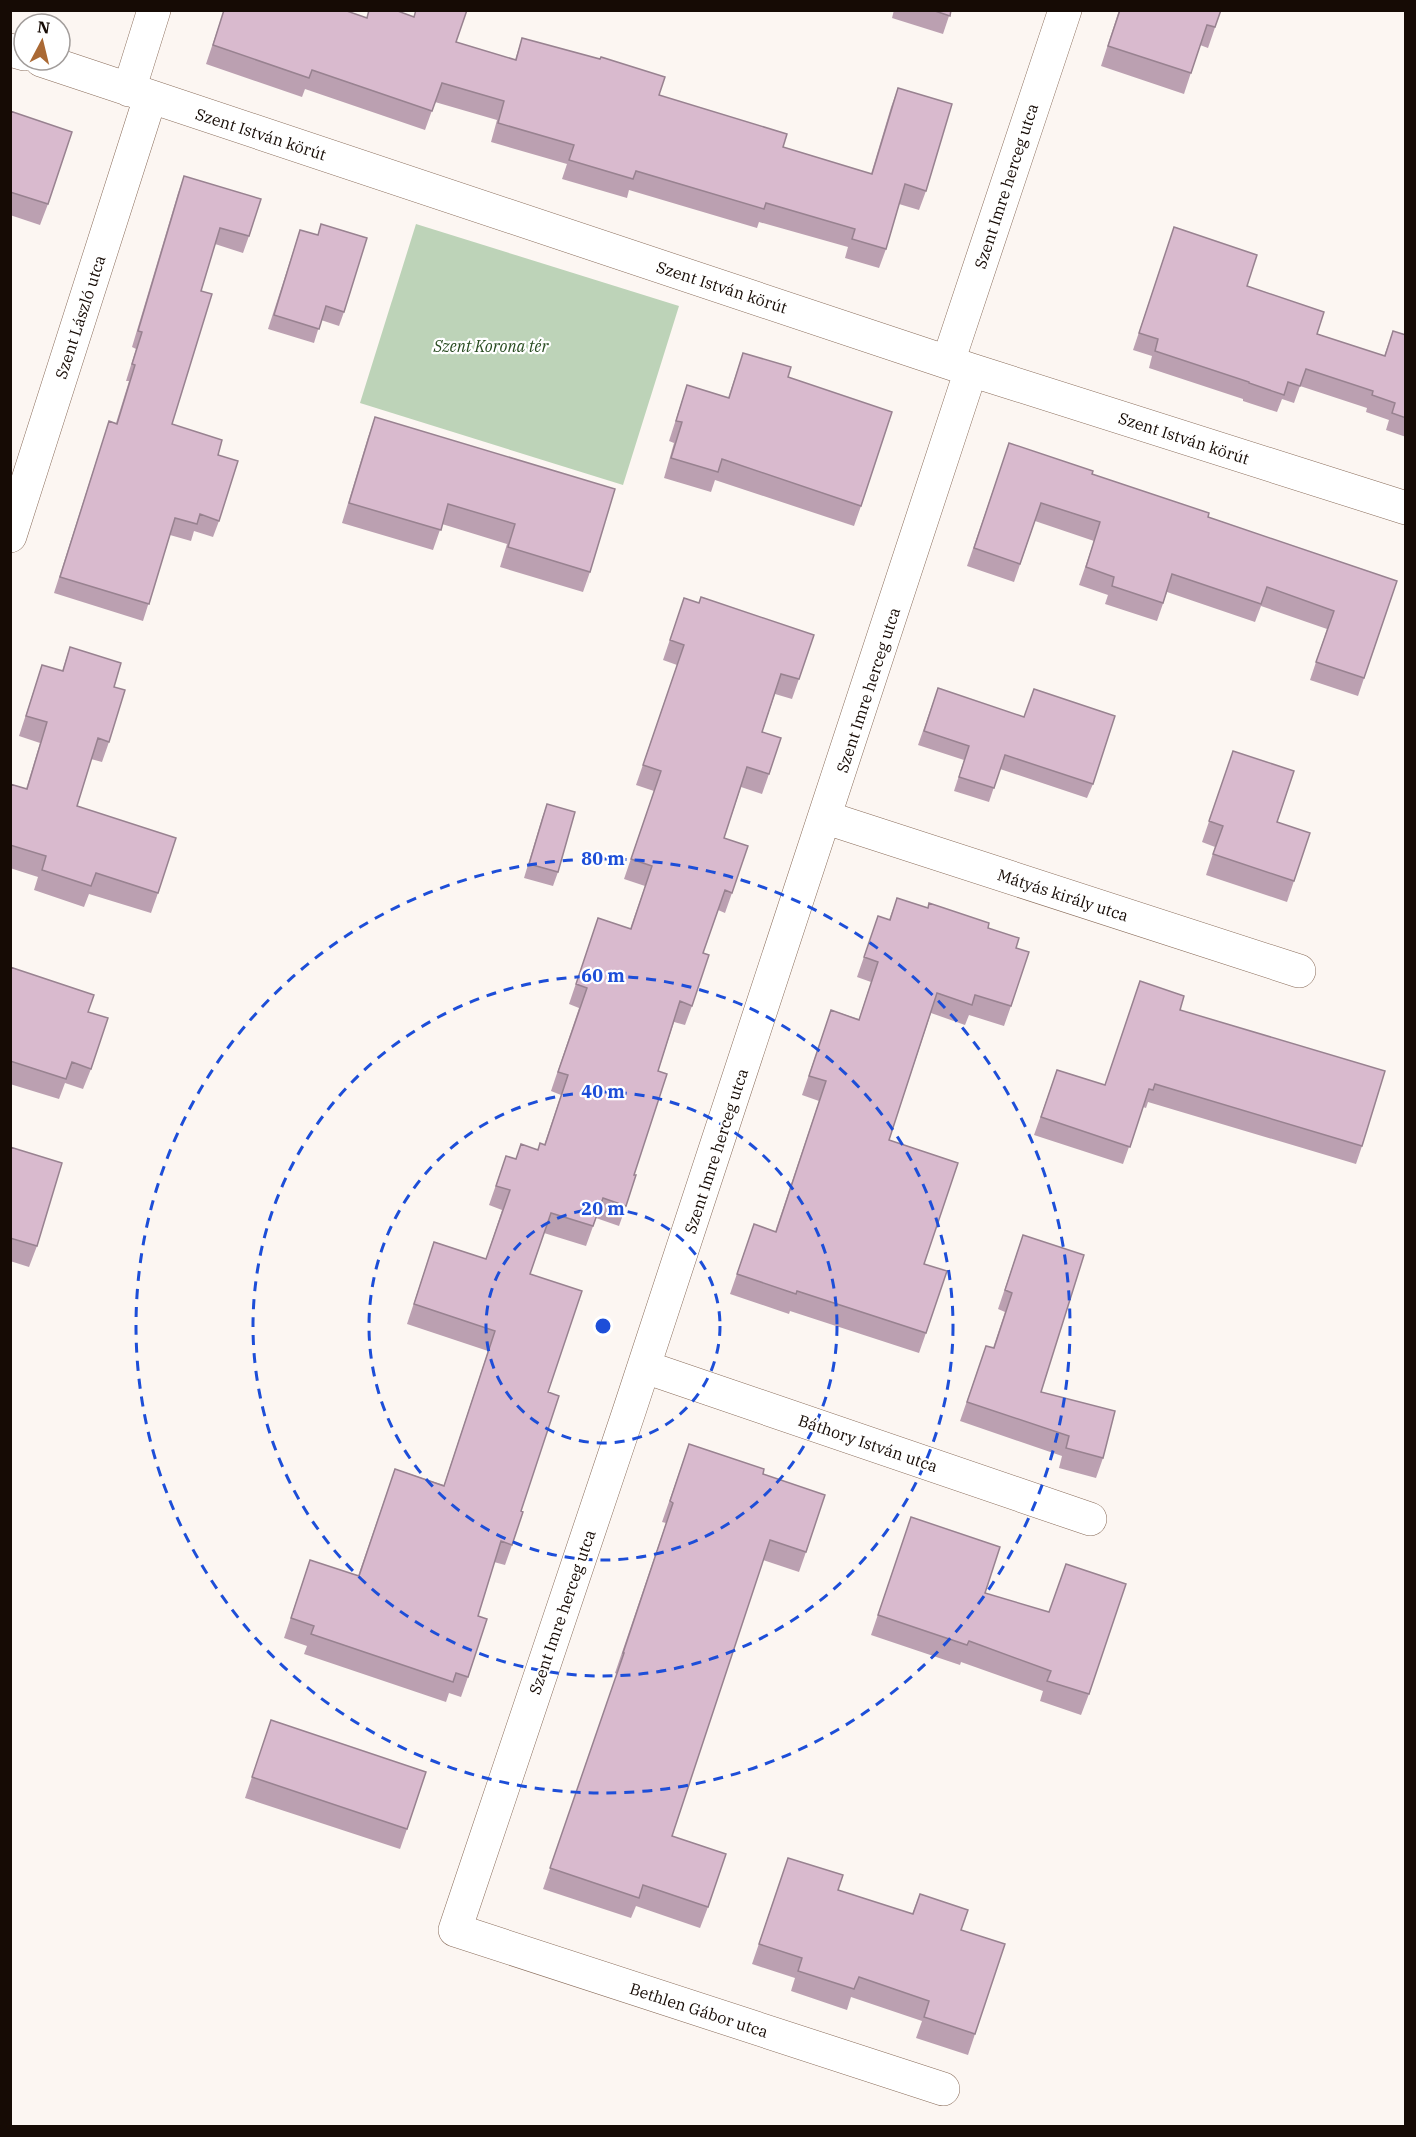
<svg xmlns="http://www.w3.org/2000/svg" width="1416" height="2137" viewBox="0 0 1416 2137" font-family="'IBM Plex Serif',serif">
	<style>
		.green { fill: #bdd3b8 }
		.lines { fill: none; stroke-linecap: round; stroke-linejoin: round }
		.minor-casing { stroke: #896c5a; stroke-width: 34 }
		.minor { stroke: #fff; stroke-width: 33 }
		.wall { fill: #bba0b1 }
		.building { fill: #d9bace; stroke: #988290; stroke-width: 1.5 }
		.ring { fill: none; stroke: #1d4ed8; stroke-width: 3; stroke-dasharray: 10 8 }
		.labels { text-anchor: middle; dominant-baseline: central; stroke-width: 4.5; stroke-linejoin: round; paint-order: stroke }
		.street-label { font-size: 16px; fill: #160b05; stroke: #fff }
		.park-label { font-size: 16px; font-style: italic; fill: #274b1f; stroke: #fff }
		.centre { fill: #1d4ed8; stroke: #fff; stroke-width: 3 }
		.ring-label { font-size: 18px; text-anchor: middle; font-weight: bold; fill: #1d4ed8; stroke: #fff; stroke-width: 4.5; stroke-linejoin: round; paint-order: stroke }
	</style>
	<rect width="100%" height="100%" fill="#fcf6f2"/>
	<!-- green -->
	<path class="green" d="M 416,224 L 679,306 L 623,485 L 360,403 Z"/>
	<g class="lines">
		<!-- minor casing -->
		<g class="minor-casing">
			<path id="minor" d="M 10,50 L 24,54
				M 41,60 L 971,370 L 1406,508
				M 129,90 L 154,10
				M 948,362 L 1065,10
				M 10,536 L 150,98
				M 827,818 L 1299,971
				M 645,1367 L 1090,1519
				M 943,2089 L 455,1930 C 630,1411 803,892 971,370"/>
		</g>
		<!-- minor -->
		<use href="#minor" class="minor"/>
	</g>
	<!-- wall -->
	<path class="wall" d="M 224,10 L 366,18 L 456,42 L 515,60 L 522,38 L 783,147 L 871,174 L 891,107 L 898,88 L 926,191 L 919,210 L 899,204 L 886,249 L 879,268 L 845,258 L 848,247 L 759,222 L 757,228 L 629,190 L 627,198 L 562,179 L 567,164 L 491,142 L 497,120 L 435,102 L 425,130 L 305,89 L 302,97 L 206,64 Z
		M 894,10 L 951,10 L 943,34 L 892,18 Z
		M 1119,10 L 1221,10 L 1208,48 L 1200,45 L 1184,94 L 1101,66 Z
		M 10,111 L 48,204 L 40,225 L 10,215 Z
		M 184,176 L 249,236 L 243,253 L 215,244 L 201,291 L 172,424 L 218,455 L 219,521 L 213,537 L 194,531 L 191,541 L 170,535 L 143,621 L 54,593 L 109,421 L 116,423 L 129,381 L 126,381 L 136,349 L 132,347 L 178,193 Z
		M 1174,227 L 1247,286 L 1317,334 L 1384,356 L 1393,331 L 1406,335 L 1406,437 L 1386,430 L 1389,420 L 1366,412 L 1367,408 L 1300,386 L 1294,403 L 1282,399 L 1277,412 L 1243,401 L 1243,399 L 1149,368 L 1152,356 L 1133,350 Z
		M 300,230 L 318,235 L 344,312 L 339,326 L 321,320 L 314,343 L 268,329 Z
		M 743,353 L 788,377 L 861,506 L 854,526 L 715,480 L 711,492 L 664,478 L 674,443 L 669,441 L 687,385 L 728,398 Z
		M 375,417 L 590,572 L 583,592 L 500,567 L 507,544 L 442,524 L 433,550 L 342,523 L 368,437 Z
		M 1003,461 L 1092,474 L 1208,517 L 1397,581 L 1358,696 L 1310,680 L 1327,629 L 1261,606 L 1255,622 L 1167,592 L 1157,621 L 1105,604 L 1108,595 L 1079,585 L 1094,541 L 1035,521 L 1014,582 L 967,566 Z
		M 684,598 L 799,679 L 792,699 L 775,694 L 762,732 L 769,774 L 762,794 L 741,787 L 724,838 L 732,893 L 725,913 L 718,910 L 703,953 L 692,1006 L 685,1025 L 674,1022 L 658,1071 L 634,1175 L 626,1206 L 619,1226 L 596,1218 L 586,1246 L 544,1233 L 530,1274 L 548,1392 L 512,1545 L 505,1565 L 494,1562 L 478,1616 L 468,1677 L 461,1697 L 449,1693 L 446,1702 L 304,1654 L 307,1646 L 284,1638 L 310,1560 L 358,1576 L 395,1469 L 444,1485 L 488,1351 L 407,1324 L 434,1242 L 486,1259 L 502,1210 L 489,1205 L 506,1156 L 516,1159 L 537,1149 L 544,1145 L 561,1095 L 551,1091 L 579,1008 L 569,1004 L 598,918 L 630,929 L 645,886 L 624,879 L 654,791 L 636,785 L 677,665 L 663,660 Z
		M 70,647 L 114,687 L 109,742 L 102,762 L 91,759 L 77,806 L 158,893 L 151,913 L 89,894 L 84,907 L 34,890 L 38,877 L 10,868 L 10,784 L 26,789 L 40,743 L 19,736 L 42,665 L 62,671 Z
		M 938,688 L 1093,784 L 1087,798 L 1000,769 L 989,802 L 954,791 L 964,760 L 918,745 Z
		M 1233,751 L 1277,822 L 1294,881 L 1287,902 L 1206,875 L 1215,847 L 1202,842 Z
		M 547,804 L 558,872 L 553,886 L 524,878 L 542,818 Z
		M 897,898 L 988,928 L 1016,948 L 1011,1006 L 1004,1026 L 969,1015 L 965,1025 L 931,1013 L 889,1140 L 924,1264 L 926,1333 L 919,1353 L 790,1311 L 789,1314 L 730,1294 L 754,1224 L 775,1232 L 819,1101 L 802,1095 L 831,1010 L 859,1019 L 871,982 L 857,977 L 878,916 L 889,920 Z
		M 10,967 L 88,1012 L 91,1069 L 83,1089 L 65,1083 L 59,1099 L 10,1084 Z
		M 1140,981 L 1362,1146 L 1356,1164 L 1148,1102 L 1146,1108 L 1143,1107 L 1123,1164 L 1034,1135 L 1057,1070 L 1105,1085 Z
		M 10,1147 L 37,1246 L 29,1267 L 10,1261 Z
		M 1023,1235 L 1041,1392 L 1103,1458 L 1096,1478 L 1059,1468 L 1062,1456 L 960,1421 L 986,1346 L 993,1348 L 1005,1312 L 998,1309 Z
		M 689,1444 L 763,1474 L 806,1552 L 799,1572 L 763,1560 L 672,1836 L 708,1907 L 700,1928 L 636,1906 L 631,1918 L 543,1889 L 617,1674 L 615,1673 L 666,1523 L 662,1522 Z
		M 911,1517 L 985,1593 L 1089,1694 L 1081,1715 L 1040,1701 L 1043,1691 L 961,1662 L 960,1665 L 871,1635 Z
		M 271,1720 L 407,1829 L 400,1849 L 245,1798 Z
		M 788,1858 L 838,1890 L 912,1914 L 920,1894 L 961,1930 L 975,2034 L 968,2055 L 916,2038 L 922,2021 L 851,1997 L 847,2010 L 791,1991 L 795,1978 L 752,1964 Z"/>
	<!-- building -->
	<path class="building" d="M 224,10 L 344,10 L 367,18 L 369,10 L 395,10 L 414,17 L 416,10 L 467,10 L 456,42 L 516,60 L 522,38 L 600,59 L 601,57 L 665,77 L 659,95 L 787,134 L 783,147 L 872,174 L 898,88 L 952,104 L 926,191 L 905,184 L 886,249 L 852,239 L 855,229 L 766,203 L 764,209 L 636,171 L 633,179 L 569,160 L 574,145 L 498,123 L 504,101 L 442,83 L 432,111 L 312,70 L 309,78 L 213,45 Z
		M 932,10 L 951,10 L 950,16 Z
		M 1120,10 L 1221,10 L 1215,27 L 1207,25 L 1191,73 L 1108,46 Z
		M 10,111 L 72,132 L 48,204 L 10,192 Z
		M 184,176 L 261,199 L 249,236 L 220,228 L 201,291 L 212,294 L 172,424 L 222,440 L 218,455 L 238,461 L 219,521 L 200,514 L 197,524 L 175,518 L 149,604 L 60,577 L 109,421 L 117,424 L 135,365 L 132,364 L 142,332 L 138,331 Z
		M 321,224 L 367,238 L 344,312 L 326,306 L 319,329 L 274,315 L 300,230 L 318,235 Z
		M 1174,227 L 1257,255 L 1247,286 L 1324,312 L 1317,334 L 1385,356 L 1393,331 L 1406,335 L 1406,418 L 1392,413 L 1395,403 L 1372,395 L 1373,391 L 1306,369 L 1300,386 L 1288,382 L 1284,395 L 1249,383 L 1249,382 L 1155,351 L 1158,339 L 1139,333 Z
		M 743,353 L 791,367 L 788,377 L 892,412 L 861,506 L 722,459 L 718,472 L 671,458 L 682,422 L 676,421 L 687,385 L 729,398 Z
		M 375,417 L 615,489 L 590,572 L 508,547 L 515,524 L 448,504 L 441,530 L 349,503 Z
		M 1009,443 L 1093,471 L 1092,474 L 1209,513 L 1208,517 L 1397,581 L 1364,678 L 1316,662 L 1334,611 L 1267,587 L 1261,604 L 1172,574 L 1163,603 L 1112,586 L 1114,577 L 1086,567 L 1100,522 L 1041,503 L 1020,564 L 974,548 Z
		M 701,597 L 814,635 L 799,679 L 781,674 L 762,732 L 781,738 L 769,774 L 747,767 L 724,838 L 748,846 L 732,893 L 725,890 L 703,953 L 709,955 L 692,1006 L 680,1001 L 658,1071 L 667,1074 L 634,1175 L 636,1175 L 626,1206 L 603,1198 L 593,1226 L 551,1213 L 530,1274 L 582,1291 L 548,1392 L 559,1396 L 521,1511 L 523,1512 L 512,1545 L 501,1541 L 478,1616 L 487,1619 L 468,1677 L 456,1673 L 453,1682 L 311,1634 L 314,1626 L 291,1618 L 310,1560 L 359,1576 L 395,1469 L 444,1486 L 495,1331 L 414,1304 L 434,1242 L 486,1259 L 510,1190 L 496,1186 L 506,1156 L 516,1159 L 521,1144 L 538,1150 L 540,1143 L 545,1145 L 568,1075 L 558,1072 L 587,988 L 576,984 L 598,918 L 631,929 L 652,866 L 631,859 L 661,771 L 643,765 L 684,645 L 670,640 L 684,598 L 699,603 Z
		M 70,647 L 121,663 L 114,687 L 125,690 L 109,742 L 98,738 L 77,806 L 176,838 L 158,893 L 96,873 L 91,886 L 42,870 L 46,856 L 10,845 L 10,784 L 27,789 L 47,722 L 26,716 L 42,665 L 63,671 Z
		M 938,688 L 1024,717 L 1034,689 L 1115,716 L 1093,784 L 1005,755 L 994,788 L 959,777 L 969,746 L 924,731 Z
		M 1233,751 L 1294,771 L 1277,822 L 1310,833 L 1294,881 L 1213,854 L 1223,826 L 1209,821 Z
		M 547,804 L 575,812 L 558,872 L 529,864 Z
		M 897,898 L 928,908 L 929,903 L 989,923 L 988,928 L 1019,938 L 1016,948 L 1029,952 L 1011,1006 L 975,995 L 972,1005 L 937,993 L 889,1140 L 958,1163 L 924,1264 L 947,1271 L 926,1333 L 797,1291 L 796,1294 L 737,1274 L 754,1224 L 776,1232 L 826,1081 L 809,1076 L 831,1010 L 859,1020 L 878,962 L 864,957 L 878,916 L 890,920 Z
		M 10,967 L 94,995 L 88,1012 L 108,1018 L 91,1069 L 72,1062 L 66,1079 L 10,1061 Z
		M 1140,981 L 1184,996 L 1180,1010 L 1385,1071 L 1362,1146 L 1155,1084 L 1153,1090 L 1149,1089 L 1130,1147 L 1041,1117 L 1057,1070 L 1105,1085 Z
		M 10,1147 L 62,1163 L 37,1246 L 10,1238 Z
		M 1023,1235 L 1084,1255 L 1041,1392 L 1115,1411 L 1103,1458 L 1066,1448 L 1069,1436 L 967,1402 L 986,1346 L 994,1348 L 1012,1293 L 1005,1290 Z
		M 689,1444 L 764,1469 L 763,1474 L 825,1495 L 806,1552 L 770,1540 L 672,1836 L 726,1854 L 708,1907 L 643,1885 L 639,1898 L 550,1868 L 624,1653 L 623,1653 L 673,1503 L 670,1501 Z
		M 911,1517 L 1000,1547 L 985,1593 L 1049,1612 L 1066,1564 L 1126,1584 L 1089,1694 L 1047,1681 L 1051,1671 L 969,1641 L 967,1645 L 878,1615 Z
		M 271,1720 L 426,1772 L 407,1829 L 252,1777 Z
		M 788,1858 L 843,1875 L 838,1890 L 913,1914 L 920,1894 L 968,1910 L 961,1930 L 1005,1944 L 975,2034 L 924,2017 L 929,2001 L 859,1977 L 854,1989 L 798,1971 L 802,1958 L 759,1944 Z"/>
	<!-- distance rings -->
	<g class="ring">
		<circle cx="603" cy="1326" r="117"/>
		<circle cx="603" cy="1326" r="234"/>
		<circle cx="603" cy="1326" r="350"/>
		<circle cx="603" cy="1326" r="467"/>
	</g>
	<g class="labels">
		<!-- street labels -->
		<g class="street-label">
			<text transform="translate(261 134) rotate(18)">Szent István körút</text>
			<text transform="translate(1006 186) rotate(-72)">Szent Imre herceg utca</text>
			<text transform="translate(722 287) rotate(18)">Szent István körút</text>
			<text transform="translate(80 317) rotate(-72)">Szent László utca</text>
			<text transform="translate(1184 438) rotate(18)">Szent István körút</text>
			<text transform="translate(868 690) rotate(-72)">Szent Imre herceg utca</text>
			<text transform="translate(1063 895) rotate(18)">Mátyás király utca</text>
			<text transform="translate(716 1151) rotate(-72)">Szent Imre herceg utca</text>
			<text transform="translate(868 1443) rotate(19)">Báthory István utca</text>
			<text transform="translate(562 1612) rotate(-71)">Szent Imre herceg utca</text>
			<text transform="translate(699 2010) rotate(18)">Bethlen Gábor utca</text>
		</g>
		<!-- park labels -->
		<g class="park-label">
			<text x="491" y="346">Szent Korona tér</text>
		</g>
	</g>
	<circle cx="603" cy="1326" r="9" class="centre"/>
	<g class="ring-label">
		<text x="603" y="865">80 m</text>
		<text x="603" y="982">60 m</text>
		<text x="603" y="1098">40 m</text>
		<text x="603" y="1215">20 m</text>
	</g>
	<!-- border -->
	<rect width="1416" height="2137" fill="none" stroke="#160b05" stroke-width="24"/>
	<!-- north arrow -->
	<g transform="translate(42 42) rotate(7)"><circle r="28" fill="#ffffff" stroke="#a29d9b" stroke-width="1.5"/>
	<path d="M0-4.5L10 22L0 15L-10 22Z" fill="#aa6934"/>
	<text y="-9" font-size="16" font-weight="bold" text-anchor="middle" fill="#160b05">N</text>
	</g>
</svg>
